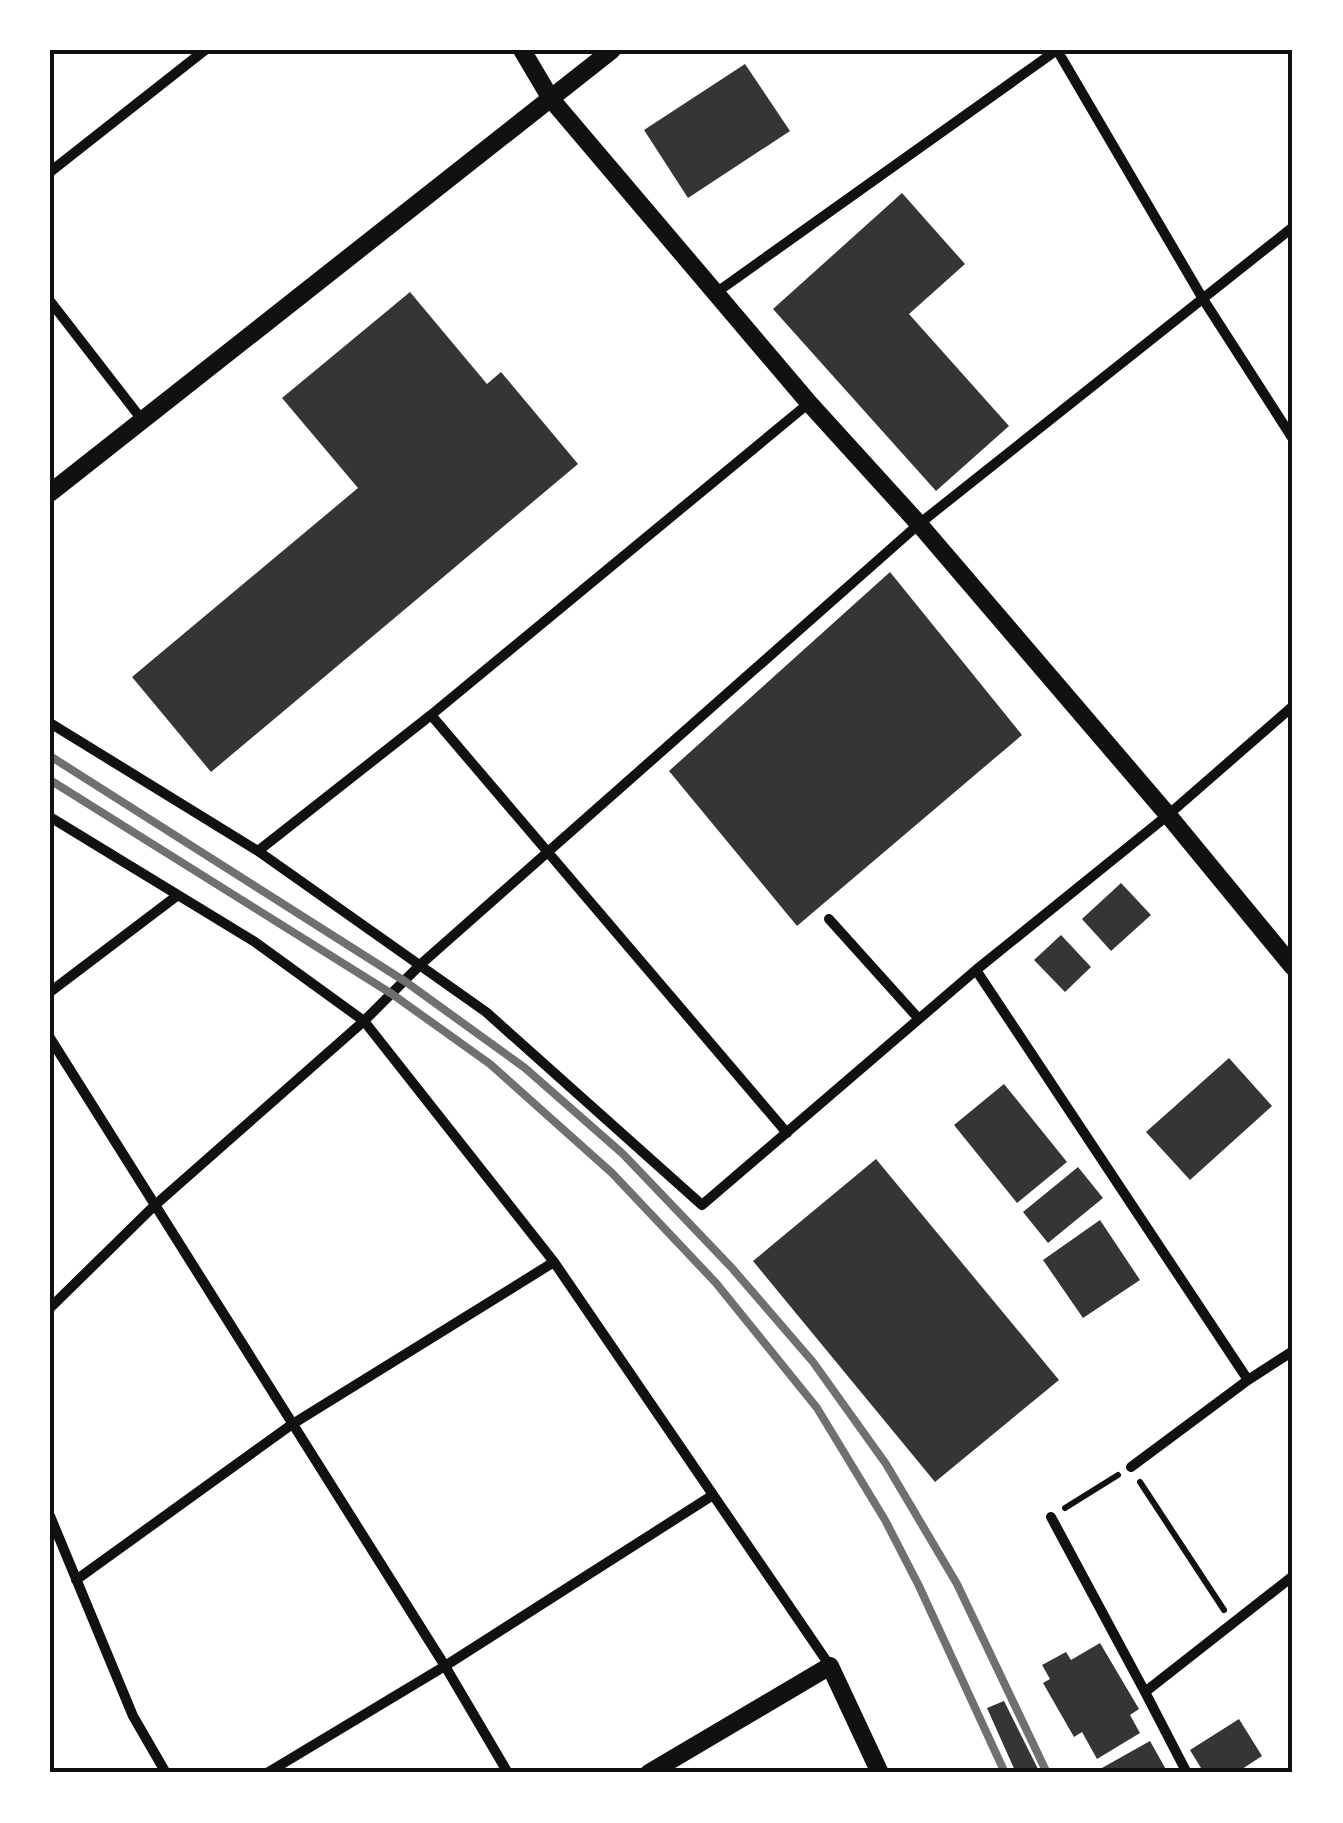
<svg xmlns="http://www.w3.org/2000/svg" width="1343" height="1823" viewBox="0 0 1343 1823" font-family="Cabin,sans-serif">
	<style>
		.building { fill: #353535 }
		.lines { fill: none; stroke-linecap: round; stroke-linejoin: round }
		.path { stroke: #111; stroke-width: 6 }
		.minor { stroke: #111; stroke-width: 10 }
		.tertiary { stroke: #111; stroke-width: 18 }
		.rail { stroke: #707070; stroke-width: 8 }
		.neatline { fill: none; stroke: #111; stroke-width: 4 }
	</style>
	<rect width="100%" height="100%" fill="#fff"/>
	<!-- building -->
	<path class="building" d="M 745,64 L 790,131 L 688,198 L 644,130 Z
		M 902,193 L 965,264 L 909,314 L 1009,426 L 936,491 L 773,309 Z
		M 410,292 L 487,384 L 501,372 L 578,464 L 211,772 L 132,677 L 358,488 L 282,398 Z
		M 890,572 L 1022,735 L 797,926 L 669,771 Z
		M 1121,883 L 1151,915 L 1111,951 L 1082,919 Z
		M 1061,935 L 1091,967 L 1065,992 L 1034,960 Z
		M 1229,1058 L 1272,1106 L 1190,1180 L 1146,1132 Z
		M 1004,1084 L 1067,1162 L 1017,1203 L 954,1125 Z
		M 876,1159 L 1059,1380 L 935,1482 L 753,1261 Z
		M 1078,1167 L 1103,1198 L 1048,1243 L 1023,1212 Z
		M 1100,1220 L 1140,1280 L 1083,1318 L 1043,1260 Z
		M 1100,1643 L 1139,1709 L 1130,1715 L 1140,1733 L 1097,1759 L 1082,1732 L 1074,1737 L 1043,1683 L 1050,1679 L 1042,1665 L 1066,1652 L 1071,1660 Z
		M 1004,1701 L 1040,1773 L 1016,1773 L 987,1708 Z
		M 1239,1719 L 1262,1756 L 1236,1773 L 1204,1773 L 1190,1750 Z
		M 1150,1741 L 1168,1773 L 1093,1773 Z"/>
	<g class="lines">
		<!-- path -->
		<path class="path" d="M 1140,1482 L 1224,1610
			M 1065,1508 L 1118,1475"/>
		<!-- minor -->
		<path class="minor" d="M 1057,50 L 1203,299 L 1293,439
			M 50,172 L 205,50
			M 717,292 L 1057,50
			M 50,301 L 143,421
			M 431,715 L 787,1133
			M 50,723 L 258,851 L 486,1012 L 702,1205 L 976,970 L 1168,815 L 1293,706
			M 50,817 L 255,942 L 364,1021 L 554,1262 L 830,1666
			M 258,851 L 431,715 L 809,403
			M 829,919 L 919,1019
			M 976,970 L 1248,1380 L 1293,1351
			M 50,992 L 178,895
			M 50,1038 L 445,1666 L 508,1773
			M 50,1308 L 154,1206 L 364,1021 L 421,964 L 919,524 L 1293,227
			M 1131,1467 L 1248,1380
			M 50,1516 L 133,1716 L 166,1773
			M 1051,1517 L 1145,1692
			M 76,1580 L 291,1425 L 554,1262
			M 267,1773 L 445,1666 L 713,1495
			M 1187,1773 L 1145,1692 L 1293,1576"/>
		<!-- tertiary -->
		<path class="tertiary" d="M 522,50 L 551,99 L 809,403 L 919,524 L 1168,815 L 1293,967
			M 50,493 L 612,50
			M 649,1773 L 830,1666 L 880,1773"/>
		<!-- rail -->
		<path class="rail" d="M 50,756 L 406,982 L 525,1068 L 623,1154 L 731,1267 L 813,1362 L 886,1464 L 957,1584 L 1047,1773
			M 50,780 L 392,994 L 490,1064 L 612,1173 L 716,1283 L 817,1408 L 885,1520 L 919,1586 L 1005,1773"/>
	</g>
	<!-- border -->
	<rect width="1343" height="1823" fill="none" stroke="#ffffff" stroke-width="105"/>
	<rect x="52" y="52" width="1238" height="1718" class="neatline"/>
</svg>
